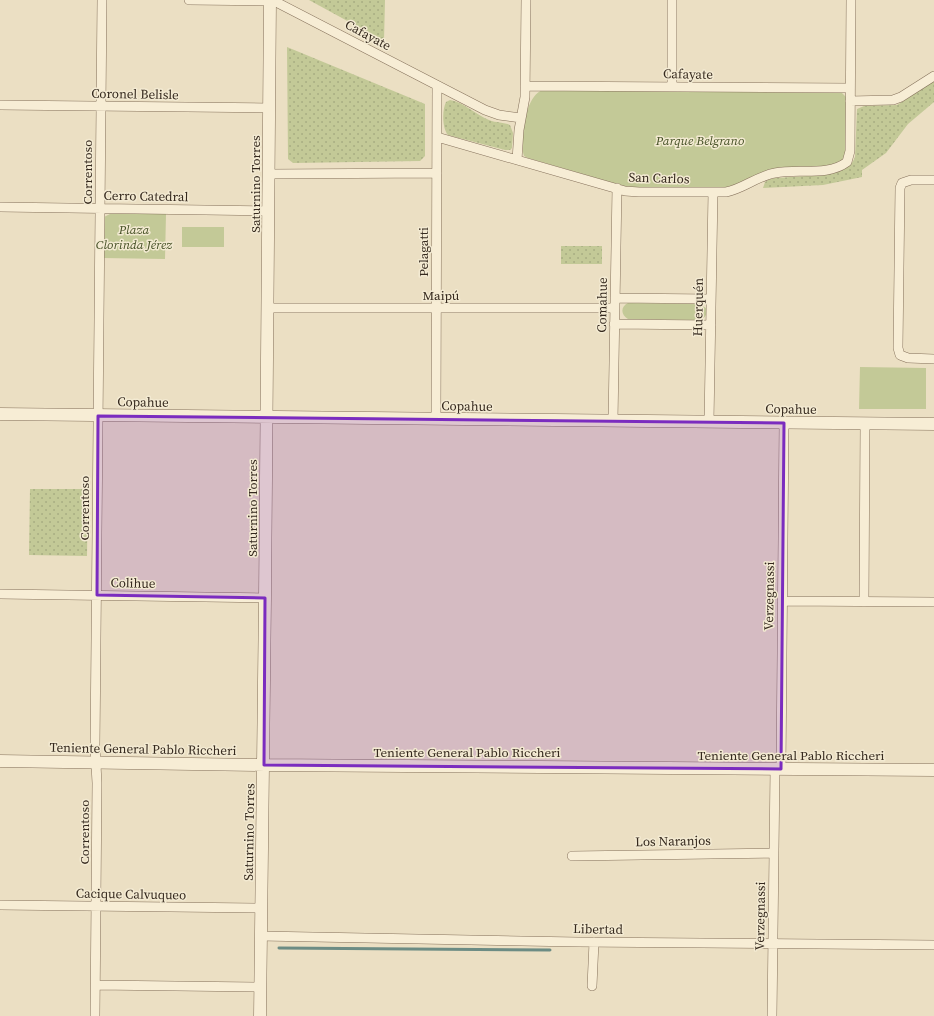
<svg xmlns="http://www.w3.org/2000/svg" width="934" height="1016" viewBox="0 0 934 1016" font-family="'Source Serif 4',serif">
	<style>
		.grass { fill: url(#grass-dots) }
		.park { fill: #c3c997 }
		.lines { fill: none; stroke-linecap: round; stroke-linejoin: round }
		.stream { stroke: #6c8c84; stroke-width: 3 }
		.minor-casing { stroke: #85715b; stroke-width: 10 }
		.tertiary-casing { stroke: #85715b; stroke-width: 13 }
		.minor { stroke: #f7edd5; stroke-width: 9 }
		.tertiary { stroke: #f7edd5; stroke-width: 12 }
		.marked { fill: #7b2cbf; fill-opacity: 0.2; stroke: #7b2cbf; stroke-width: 3; stroke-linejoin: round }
		.labels { text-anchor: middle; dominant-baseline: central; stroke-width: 3; stroke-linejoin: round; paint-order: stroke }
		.street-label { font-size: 13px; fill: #35291e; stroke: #f3ead2 }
		.park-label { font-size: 13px; font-style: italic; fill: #465126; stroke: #f3ead2 }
	</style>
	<defs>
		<pattern id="grass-dots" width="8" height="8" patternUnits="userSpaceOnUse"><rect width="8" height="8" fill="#c3c997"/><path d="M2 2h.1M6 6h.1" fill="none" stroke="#a8ad82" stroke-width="1.8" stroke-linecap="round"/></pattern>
	</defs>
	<rect width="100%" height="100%" fill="#ebdfc3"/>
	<!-- grass -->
	<path class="grass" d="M 309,0 L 385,0 L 384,41 Z
		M 287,47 L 425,104 L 425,156 L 420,161 L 293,163 L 288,159 Z
		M 934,81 L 934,102 L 908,124 L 886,153 L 862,170 L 862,177 L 823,185 L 763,188 L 765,182 L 770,179 C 789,175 848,180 855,157 L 857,109 L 864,106 L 897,105 Z
		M 450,100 C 464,102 476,115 489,120 C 496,123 504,122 510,125 L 513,133 L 512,148 L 510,150 L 505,150 L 448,135 C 442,128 442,110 446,102 Z
		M 561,246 L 602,246 L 602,264 L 561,264 Z
		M 30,489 L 88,489 L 87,556 L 29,555 Z"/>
	<!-- park -->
	<path class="park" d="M 543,90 L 842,93 L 846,97 L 846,154 L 844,159 L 829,166 L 755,176 L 726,189 L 630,188 L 528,158 L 524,156 C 519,141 525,95 543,90 Z
		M 110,214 L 166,214 L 165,259 L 103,258 L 104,217 Z
		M 182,227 L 224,227 L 224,247 L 182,247 Z
		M 628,303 L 699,304 L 706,308 C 708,314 705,319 699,320 L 628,319 C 621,315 620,307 628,303 Z
		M 860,367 L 926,368 L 926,409 L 859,409 Z"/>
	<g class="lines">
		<!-- stream -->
		<path class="stream" d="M 279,948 L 550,950"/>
		<!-- minor casing -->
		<g class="minor-casing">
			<path id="minor" d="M 189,0 L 270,1 L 278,3 L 485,110 L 499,115 L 521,118
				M 525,86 L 850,88
				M 672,87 L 672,0
				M 850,101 L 893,100 L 901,97 L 934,76
				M 0,105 L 269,108
				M 437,137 L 625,191 L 639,192 L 726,192 C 743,189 757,176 775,173 C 798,168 827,177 847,162 L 850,151 L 851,0
				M 517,160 L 519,130 L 525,97 L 526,0
				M 269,174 L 437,173
				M 934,180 L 911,180 L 902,183 L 900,188 L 898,348 L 900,355 L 908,358 L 934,359
				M 0,207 L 268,211
				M 615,298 L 711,299
				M 267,308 L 615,308
				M 614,324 L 711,325
				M 436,419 L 437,86
				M 613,421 L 617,188
				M 709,422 L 713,192
				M 0,594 L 265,598
				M 782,601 L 934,602
				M 864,602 L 865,424
				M 781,769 L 784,423
				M 572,856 L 774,853
				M 0,905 L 262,908
				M 261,936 L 578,942 L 934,945
				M 96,985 L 261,987
				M 592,986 L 594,942
				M 95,1016 L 97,783 L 95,746 L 102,0
				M 772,1016 L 775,769"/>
		</g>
		<!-- tertiary casing -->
		<g class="tertiary-casing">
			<path id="tertiary" d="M 0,414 L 934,424
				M 0,761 L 264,765 L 934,770
				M 260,1016 L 265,598 L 270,0"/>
		</g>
		<!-- minor -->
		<use href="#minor" class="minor"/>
		<!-- tertiary -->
		<use href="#tertiary" class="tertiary"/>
	</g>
	<!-- marked area -->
	<path class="marked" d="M 98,416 L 784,423 L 781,769 L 264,765 L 265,598 L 97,595 Z"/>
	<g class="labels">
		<!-- street labels -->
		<g class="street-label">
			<text transform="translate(368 35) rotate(28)">Cafayate</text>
			<text transform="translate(688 74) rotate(1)">Cafayate</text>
			<text transform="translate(135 94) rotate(1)">Coronel Belisle</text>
			<text transform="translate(87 172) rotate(-90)">Correntoso</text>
			<text transform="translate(659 178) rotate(2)">San Carlos</text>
			<text transform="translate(255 184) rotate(-90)">Saturnino Torres</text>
			<text transform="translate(146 196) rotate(1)">Cerro Catedral</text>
			<text transform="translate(423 252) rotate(-90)">Pelagatti</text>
			<text x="441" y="295">Maipú</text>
			<text transform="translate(602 305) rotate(-89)">Comahue</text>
			<text transform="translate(698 307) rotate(-89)">Huerquén</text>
			<text transform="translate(143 402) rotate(1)">Copahue</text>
			<text transform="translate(467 406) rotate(1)">Copahue</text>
			<text transform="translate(791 409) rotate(1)">Copahue</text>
			<text transform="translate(84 508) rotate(-90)">Correntoso</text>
			<text transform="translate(252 508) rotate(-90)">Saturnino Torres</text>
			<text transform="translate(133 583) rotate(1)">Colihue</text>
			<text transform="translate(769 596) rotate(-89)">Verzegnassi</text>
			<text transform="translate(143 749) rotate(1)">Teniente General Pablo Riccheri</text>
			<text x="467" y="752">Teniente General Pablo Riccheri</text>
			<text x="791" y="755">Teniente General Pablo Riccheri</text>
			<text transform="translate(84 832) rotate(-90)">Correntoso</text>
			<text transform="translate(249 832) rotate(-89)">Saturnino Torres</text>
			<text transform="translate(673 841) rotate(-1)">Los Naranjos</text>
			<text transform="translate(131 894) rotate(1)">Cacique Calvuqueo</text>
			<text transform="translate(760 916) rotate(-89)">Verzegnassi</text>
			<text transform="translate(598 929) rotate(1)">Libertad</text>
		</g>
		<!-- park labels -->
		<g class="park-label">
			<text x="700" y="140">Parque Belgrano</text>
			<text x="134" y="229">Plaza<tspan x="134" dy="15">Clorinda Jérez</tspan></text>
		</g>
	</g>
</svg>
